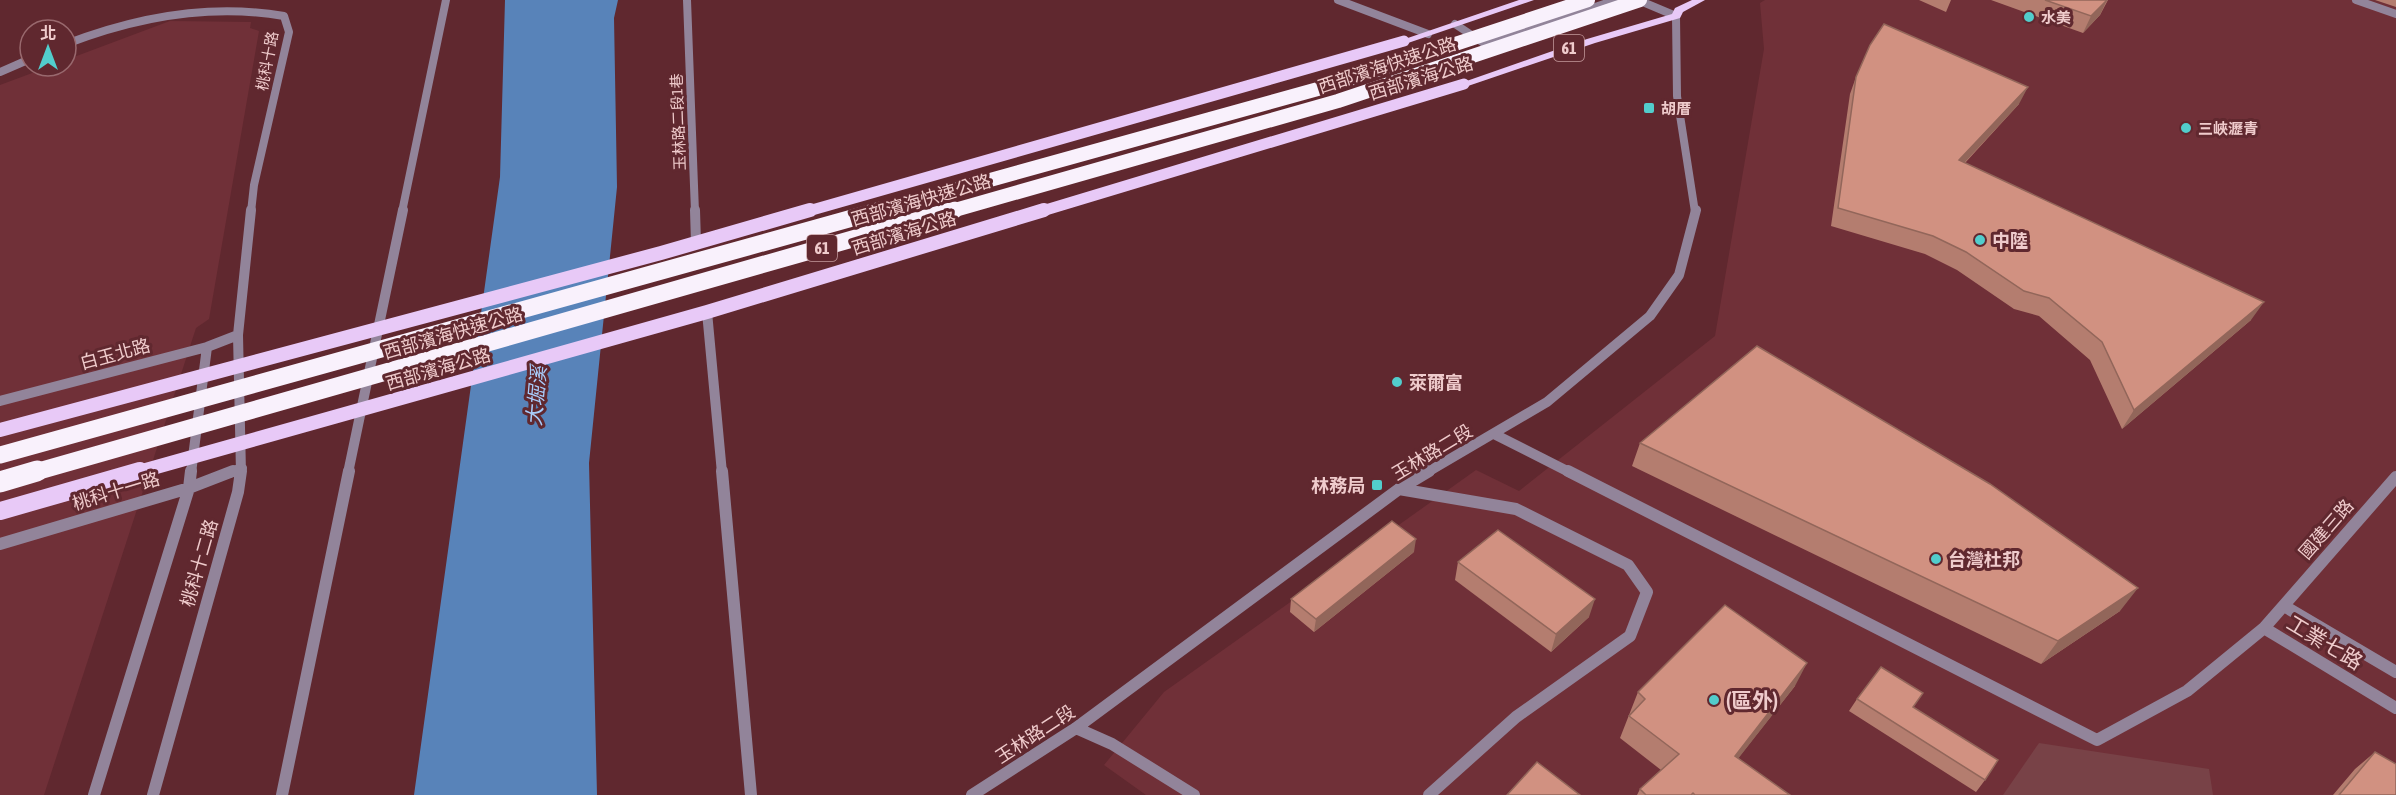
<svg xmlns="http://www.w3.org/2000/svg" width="2396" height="795" viewBox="0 0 2396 795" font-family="'Asap Condensed','Noto Sans TC',sans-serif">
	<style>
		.built { fill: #703038 }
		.green { fill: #784247 }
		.water { fill: #5883b9 }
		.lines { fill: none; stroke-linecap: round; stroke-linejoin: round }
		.minor-far2 { stroke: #92849a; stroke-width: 8 }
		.minor-far1 { stroke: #92849a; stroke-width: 10 }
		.minor { stroke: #92849a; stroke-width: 12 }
		.major { fill: #e8c9f7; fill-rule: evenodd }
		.major-bridge-far2 { stroke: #e8c9f7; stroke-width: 11 }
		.major-bridge-far1 { stroke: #e8c9f7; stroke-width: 14 }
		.major-bridge { stroke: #e8c9f7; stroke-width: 18 }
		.highway-bridge-far2 { stroke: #f9f1fc; stroke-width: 14 }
		.highway-bridge-far1 { stroke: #f9f1fc; stroke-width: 17 }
		.highway-bridge { stroke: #f9f1fc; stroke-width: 21 }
		.wall { fill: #b47d6f }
		.shaded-wall { fill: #92665a }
		.building { fill: #d19181; stroke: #92665a; stroke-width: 1.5 }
		.poi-dot { fill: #52cdcc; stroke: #60282f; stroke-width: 2 }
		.labels { text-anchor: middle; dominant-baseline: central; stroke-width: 6; stroke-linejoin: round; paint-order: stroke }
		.far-poi-label { font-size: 15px; font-weight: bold; fill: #efcbcc; stroke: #60282f; text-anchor: start }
		.far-street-label { font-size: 15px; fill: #efcbcc; stroke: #60282f }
		.shield { fill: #60282f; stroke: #c49a9d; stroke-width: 1.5 }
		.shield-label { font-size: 16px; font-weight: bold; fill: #efcbcc }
		.street-label { font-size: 18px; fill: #efcbcc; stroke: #60282f }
		.poi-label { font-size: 18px; font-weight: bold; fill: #efcbcc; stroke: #60282f; text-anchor: start }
		.water-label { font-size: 20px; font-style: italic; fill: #a8ccfa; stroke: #60282f }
		.near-street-label { font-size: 21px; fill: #efcbcc; stroke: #60282f }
		.near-poi-label { font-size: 21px; font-weight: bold; fill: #efcbcc; stroke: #60282f; text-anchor: start }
	</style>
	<rect width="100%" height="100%" fill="#60282f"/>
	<!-- built -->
	<path class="built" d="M 1765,0 L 2396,0 L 2396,795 L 1146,795 L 1104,765 L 1164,692 L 1476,470 L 1519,491 L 1715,336 L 1764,49 L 1760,3 Z
		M 170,21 L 251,22 L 250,28 L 259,31 L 209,319 L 196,328 L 44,795 L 0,795 L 0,85 L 51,66 L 66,66 L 66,60 Z"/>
	<!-- green -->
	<path class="green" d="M 2039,743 L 2209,769 L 2213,795 L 2003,795 Z"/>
	<!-- water -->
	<path class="water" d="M 505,0 L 618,0 L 614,18 L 617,187 L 589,463 L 597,795 L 414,795 L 500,177 Z"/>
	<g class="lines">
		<!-- minor-far2 -->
		<path class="minor-far2" d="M 687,0 L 695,212
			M 1338,0 L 1428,34
			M 1638,0 L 1676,16 L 1677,96 L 1695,212
			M 2356,0 L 2396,14
			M 1455,24 L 1485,44 L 1616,0
			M 66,44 C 136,17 209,3 284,16 L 289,32 L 254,185 L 251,212
			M 0,72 L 30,59
			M 402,212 L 446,0"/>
		<!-- minor-far1 -->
		<path class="minor-far1" d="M 695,210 L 696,243
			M 707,312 L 722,473
			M 0,401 L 207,347 L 238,335
			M 1494,434 L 1571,473
			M 191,473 L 207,347
			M 229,473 L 242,468
			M 241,473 L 238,335 L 251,210
			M 348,473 L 403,210
			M 1426,473 L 1547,402 L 1650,316 L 1679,275 L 1696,210"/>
		<!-- minor -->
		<path class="minor" d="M 722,471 L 751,795
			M 1568,471 L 2097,740 L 2187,691 L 2264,628 L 2396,477
			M 1399,489 L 1516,509 L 1628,565 L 1647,592 L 1630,636 L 1516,717 L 1429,795
			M 0,544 L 189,488 L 233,471
			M 2284,606 L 2396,672
			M 2264,628 L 2396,708
			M 1076,728 L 1112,744 L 1194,795
			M 94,795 L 189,488 L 191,471
			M 153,795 L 238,492 L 241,471
			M 282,795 L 349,471
			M 972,795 L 1076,728 L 1399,489 L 1429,471"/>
		<!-- major -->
		<path class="major" d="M 1519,0 L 1534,0 L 1408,43 L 1404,44 L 1399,41 Z
			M 1692,0 L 1705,0 L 1683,12 L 1680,18 L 1595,43 L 1468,86 L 1460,86 L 1458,84 L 1587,39 L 1672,14 L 1675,8 Z"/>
		<!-- major-bridge-far2 -->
		<path class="major-bridge-far2" d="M 805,212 L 1404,41
			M 1039,212 L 1464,84"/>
		<!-- major-bridge-far1 -->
		<path class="major-bridge-far1" d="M 0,430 L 661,253 L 810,210
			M 135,473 L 707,312 L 1044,210"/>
		<!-- major-bridge -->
		<path class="major-bridge" d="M 0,511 L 140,471"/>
		<!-- highway-bridge-far2 -->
		<path class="highway-bridge-far2" d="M 875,212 L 1325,87 L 1588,0
			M 948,212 L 1338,101 L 1640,0"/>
		<!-- highway-bridge-far1 -->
		<path class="highway-bridge-far1" d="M 0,455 L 881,210
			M 32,473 L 954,210"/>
		<!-- highway-bridge -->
		<path class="highway-bridge" d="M 0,482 L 37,471"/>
	</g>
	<!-- wall -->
	<path class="wall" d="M 1919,0 L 1951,0 L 1946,12 Z
		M 1991,0 L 2108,0 L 2100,15 L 2083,33 Z
		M 2375,0 L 2396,0 L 2396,7 Z
		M 1856,77 L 2019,104 L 1965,163 L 2251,320 L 2122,429 L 2090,360 L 2039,316 L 2014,309 L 1957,270 L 1925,254 L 1831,226 L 1850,94 Z
		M 1640,443 L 2120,611 L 2041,664 L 1632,466 Z
		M 1414,552 L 1314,632 L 1290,612 L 1291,599 Z
		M 1458,562 L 1589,617 L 1551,652 L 1455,580 Z
		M 1795,686 L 1738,758 L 1790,795 L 1637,795 L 1640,789 L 1661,770 L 1620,738 L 1638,692 Z
		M 1857,699 L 1913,707 L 1985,780 L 1976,792 L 1849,711 Z
		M 2375,752 L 2396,795 L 2333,795 L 2355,769 Z"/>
	<!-- shaded-wall -->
	<path class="shaded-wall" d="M 2107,0 L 2100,15 L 2083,33 L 2091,16 Z
		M 2028,87 L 2019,104 L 1951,177 L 1959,160 Z
		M 2264,302 L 2251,320 L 2122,429 L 2134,410 Z
		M 1416,539 L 1414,552 L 1314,632 L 1316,619 Z
		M 2138,588 L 2120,611 L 2041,664 L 2058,641 Z
		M 1595,599 L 1589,617 L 1551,652 L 1556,634 Z
		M 1807,663 L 1795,686 L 1723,778 L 1735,756 Z"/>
	<!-- building -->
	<path class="building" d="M 2045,0 L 2107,0 L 2091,16 Z
		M 1884,24 L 2028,87 L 1959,160 L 2264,302 L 2134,410 L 2102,342 L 2049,298 L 2024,291 L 1966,252 L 1933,236 L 1838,208 L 1856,77 L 1870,45 Z
		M 1757,346 L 1990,484 L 2138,588 L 2058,641 L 1640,443 Z
		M 1392,521 L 1416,539 L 1316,619 L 1291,599 Z
		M 1498,530 L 1595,599 L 1556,634 L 1458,562 Z
		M 1725,605 L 1807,663 L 1735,756 L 1790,795 L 1695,795 L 1693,793 L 1691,795 L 1646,795 L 1640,789 L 1679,754 L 1629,716 L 1645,699 L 1638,692 Z
		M 1881,667 L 1923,693 L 1913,707 L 1998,760 L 1985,780 L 1857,699 Z
		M 2375,752 L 2396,764 L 2396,795 L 2339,795 Z
		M 1537,762 L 1580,795 L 1507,795 Z"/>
	<!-- markers -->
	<g class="poi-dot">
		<circle cx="2029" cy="17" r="6"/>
		<rect x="1643" y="102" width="12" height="12" rx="3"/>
		<circle cx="2186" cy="128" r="6"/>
		<circle cx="1980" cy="240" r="6"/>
		<circle cx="1397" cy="382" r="6"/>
		<rect x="1371" y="479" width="12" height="12" rx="3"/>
		<circle cx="1936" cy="559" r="6"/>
		<circle cx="1714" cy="700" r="6"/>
	</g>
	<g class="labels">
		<!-- far-poi labels -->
		<g class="far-poi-label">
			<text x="2041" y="17">水美</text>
			<text x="1661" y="108">胡厝</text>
			<text x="2198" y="128">三峽瀝青</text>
		</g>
		<!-- far-street labels -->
		<g class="far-street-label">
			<text transform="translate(267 61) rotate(-79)">桃科十路</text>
			<text transform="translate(678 122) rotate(-92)">玉林路二段1巷</text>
		</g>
		<!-- shield labels -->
		<g class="shield">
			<rect x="1554" y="35" width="30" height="26" rx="4.5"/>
			<rect x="807" y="235" width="30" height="26" rx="4.5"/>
		</g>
		<g class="shield-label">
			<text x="1569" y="48">61</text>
			<text x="822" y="248">61</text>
		</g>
		<!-- street labels -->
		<g class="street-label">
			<text transform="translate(1387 65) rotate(-18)">西部濱海快速公路</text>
			<text transform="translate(1421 78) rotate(-17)">西部濱海公路</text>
			<text transform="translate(921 200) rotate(-16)">西部濱海快速公路</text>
			<text transform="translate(904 233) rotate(-17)">西部濱海公路</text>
			<text transform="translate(453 333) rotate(-16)">西部濱海快速公路</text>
			<text transform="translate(115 354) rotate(-15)">白玉北路</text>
			<text transform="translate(438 369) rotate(-16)">西部濱海公路</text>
			<text transform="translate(1432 452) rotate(-31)">玉林路二段</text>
			<text transform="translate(116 491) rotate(-17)">桃科十一路</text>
			<text transform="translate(2326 529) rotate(-49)">國建三路</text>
			<text transform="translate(199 563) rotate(-74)">桃科十二路</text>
			<text transform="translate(1035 734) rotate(-33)">玉林路二段</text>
		</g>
		<!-- poi labels -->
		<g class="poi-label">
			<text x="1992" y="240">中陸</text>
			<text x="1409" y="382">萊爾富</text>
			<text x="1365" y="485" text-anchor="end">林務局</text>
			<text x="1948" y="559">台灣杜邦</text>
		</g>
		<!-- water labels -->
		<g class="water-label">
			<text transform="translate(536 396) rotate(-85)">大堀溪</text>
		</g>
		<!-- near-street labels -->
		<g class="near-street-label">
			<text transform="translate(2325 642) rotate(31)">工業七路</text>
		</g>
		<!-- near-poi labels -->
		<g class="near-poi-label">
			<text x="1726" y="700">(區外)</text>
		</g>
	</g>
	<!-- north arrow -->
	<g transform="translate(48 48)"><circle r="28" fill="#60282f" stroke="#99696e" stroke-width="1.5"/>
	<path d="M0-4.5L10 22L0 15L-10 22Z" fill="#52cdcc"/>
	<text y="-9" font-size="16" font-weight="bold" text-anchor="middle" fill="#efcbcc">北</text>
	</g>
</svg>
